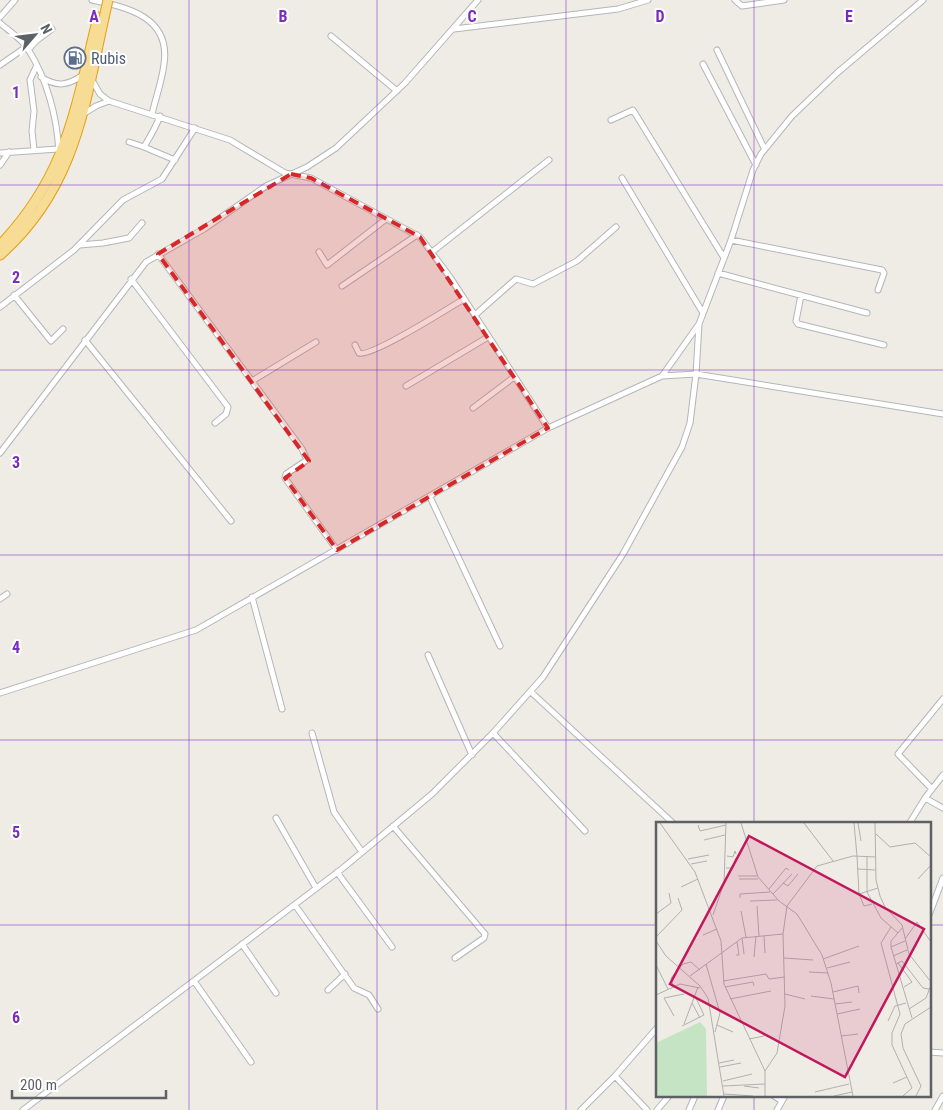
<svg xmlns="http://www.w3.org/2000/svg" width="943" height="1110" viewBox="0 0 943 1110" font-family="'Roboto Condensed',sans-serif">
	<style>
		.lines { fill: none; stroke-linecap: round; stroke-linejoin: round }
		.street-casing { stroke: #b3b6b9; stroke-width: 7 }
		.highway-casing { stroke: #e59f0f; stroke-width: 11 }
		.street { stroke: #fff; stroke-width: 5 }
		.highway { stroke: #f6dc95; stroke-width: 9 }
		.highway-bridge-casing { stroke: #e59f0f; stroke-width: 11; stroke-linecap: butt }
		.highway-bridge { stroke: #f6dc95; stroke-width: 9 }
		.marked { fill: #d62828; fill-opacity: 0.2; stroke: #d62828; stroke-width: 4; stroke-dasharray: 10 6; stroke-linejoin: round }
		.grid { fill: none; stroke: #7b2cbf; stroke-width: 1; stroke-opacity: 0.55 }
		.labels { text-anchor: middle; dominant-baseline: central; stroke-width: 4; stroke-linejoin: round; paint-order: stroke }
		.service-label { font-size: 16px; fill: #4e5e75; stroke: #fff; text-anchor: start }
		.inset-road { fill: none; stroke: #b1b0ae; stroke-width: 1 }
		.view { fill: #c2185b; fill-opacity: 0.15; stroke: #c2185b; stroke-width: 2.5 }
		.inset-edge { fill: none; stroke: #5d6165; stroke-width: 2.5 }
		.grid-label { font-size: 16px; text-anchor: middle; font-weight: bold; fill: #7b2cbf; stroke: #fff; stroke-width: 4; stroke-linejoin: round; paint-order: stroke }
	</style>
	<rect width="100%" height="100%" fill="#efece6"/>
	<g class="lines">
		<!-- street casing -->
		<g class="street-casing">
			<path id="street" d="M 92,0 C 127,7 171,17 164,64 C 162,81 156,97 152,114
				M 735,0 L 742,6 L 784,0
				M 0,17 L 15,0
				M 0,23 C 9,31 22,39 28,49 C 47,79 57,117 59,152
				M 454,29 L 618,9 L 648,0
				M 331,36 L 397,91
				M 28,50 L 36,41 L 52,29
				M 717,50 L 764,148
				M 703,64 L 756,165
				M 0,65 L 26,47
				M 41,77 C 57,87 67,86 83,75
				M 92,80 L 100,94 L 109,101 L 230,140 L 285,173 L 311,178 L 420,237 L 450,277 L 548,428 L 662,376 L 696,374 L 943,414
				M 83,114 L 96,106 L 109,101
				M 611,120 L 633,110 L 724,258
				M 129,142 L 144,147 C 150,137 156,127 160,116
				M 144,147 L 175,160
				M 34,150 L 32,131 L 34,111 L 30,80 L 36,67
				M 0,153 L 58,149
				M 0,165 L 9,152
				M 622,178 L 703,313
				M 731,240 L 882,270 L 884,273 L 878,290
				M 80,245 L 103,243 L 129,238 L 142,223
				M 319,252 L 327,265 L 386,219
				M 432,252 L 549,160
				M 158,254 L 302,449 L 307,460 L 286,474 L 285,478 L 337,550
				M 718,273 L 867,313
				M 131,279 L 228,407 L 226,414 L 215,423
				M 342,286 L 417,235
				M 14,295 L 51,341 L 63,329
				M 801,295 L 796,321 L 798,324 L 884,345
				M 0,307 L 74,250 L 123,200 L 162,179 L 195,128
				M 475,315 L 516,279 L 533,284 L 577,261 L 616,227
				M 85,340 L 231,521
				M 355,345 L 359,353 C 370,358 449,308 464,299
				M 662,376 L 699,324
				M 252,381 L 316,342
				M 406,386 L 488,337
				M 473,408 L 514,377
				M 0,453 L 146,262 L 204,229 L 266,186 L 307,167 L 336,148 L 405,83 L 478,0
				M 430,497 L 500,646
				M 252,597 L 282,709
				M 0,599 L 7,594
				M 428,655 L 472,755
				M 531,692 L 674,824
				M 0,693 L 196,630 L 548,428
				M 312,733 L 334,812 L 362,852
				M 493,733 L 585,831
				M 932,789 L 898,754 L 943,699
				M 925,798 L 943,808
				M 276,818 L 316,888
				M 909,824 L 925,798 L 943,775
				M 393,826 L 485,934 L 484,938 L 455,958
				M 337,872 L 392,947
				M 295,905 L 354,988 L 369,995 L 378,1009
				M 929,915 L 943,878
				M 242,944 L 276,993
				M 194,981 L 251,1062
				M 328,990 L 345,974
				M 929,1052 L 943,1053
				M 615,1076 L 647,1110
				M 774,1096 L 782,1101
				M 23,1110 L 343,868 L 432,794 L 493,733 L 543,677 L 623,554 L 682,447 L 690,423 L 696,374 L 699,324 L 731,240 L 753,170 L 761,154 L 792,116 L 837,73 L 923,0
				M 581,1110 L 615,1076 L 657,1028
				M 657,1110 L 669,1096
				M 689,1110 L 695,1096
				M 718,1110 L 724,1096
				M 777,1110 L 785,1096
				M 935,1110 L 943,1096"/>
		</g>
		<!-- highway casing -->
		<g class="highway-casing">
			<path id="highway" d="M 0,245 C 68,174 75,108 98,17
				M 0,255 C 74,190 84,109 104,18"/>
		</g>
		<!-- street -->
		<use href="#street" class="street"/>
		<!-- highway -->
		<use href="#highway" class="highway"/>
		<!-- highway-bridge casing -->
		<g class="highway-bridge-casing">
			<path id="highway-bridge" d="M 104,18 L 108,0"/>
		</g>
		<!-- highway-bridge -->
		<use href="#highway-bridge" class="highway-bridge"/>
	</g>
	<!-- marked area -->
	<path class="marked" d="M 291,174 L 311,178 L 420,237 L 548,428 L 337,550 L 285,478 L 309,461 L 158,254 Z"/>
	<!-- grid -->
	<path class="grid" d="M 189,0 L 189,1110M 377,0 L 377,1110M 566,0 L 566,1110M 754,0 L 754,824M 0,185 L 943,185M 0,370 L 943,370M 0,555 L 943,555M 0,740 L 943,740M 0,925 L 657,925M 929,925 L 943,925M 754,1096 L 754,1110"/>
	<!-- icons -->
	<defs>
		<g id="fuel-ring" transform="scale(1.125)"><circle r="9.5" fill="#fff" stroke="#5c6f8a" stroke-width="1.5"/><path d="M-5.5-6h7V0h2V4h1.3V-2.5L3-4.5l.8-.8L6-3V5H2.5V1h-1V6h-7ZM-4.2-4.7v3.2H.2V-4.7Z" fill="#5c6f8a"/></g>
	</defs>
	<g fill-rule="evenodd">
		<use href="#fuel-ring" x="75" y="58"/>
	</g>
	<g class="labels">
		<!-- service labels -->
		<g class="service-label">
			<text x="91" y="58">Rubis</text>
		</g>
	</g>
	<!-- overview -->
	<g transform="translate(656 822)">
		<rect width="275" height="275" fill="#efece6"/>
		<path d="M 44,200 L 50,207 L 51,274 L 0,274 L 0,221 Z" fill="#c4e4c4"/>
		<path d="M 47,216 L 38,236 L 2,245 L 41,217 ZM 22,219 L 30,219 L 0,238 L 0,234 ZM 27,242 L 40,243 L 39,271 L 27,261 L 0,252 ZM 0,257 L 32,272 L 31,274 L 0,265 Z" fill="#c4e4c4"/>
		<path class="inset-road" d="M 4,1 L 39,50 L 65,119 L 68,162 L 109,249M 85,1 L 102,55 L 123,79 L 141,92 L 166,133 L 175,161 L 197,274M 148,1 L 177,39M 198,1 L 201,34M 202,1 L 205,19M 219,1 L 220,58 L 224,74 L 229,85 L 246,103 L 253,132 L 275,160M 42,3 L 44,9 L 70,3M 220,12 L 234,25 L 259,21 L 275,35M 48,18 L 69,13M 71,34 L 77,35 L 79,29 L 80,32M 201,34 L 203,72 L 208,84 L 216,82M 211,34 L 211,70 L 225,96 L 242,111M 32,37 L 53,33M 35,42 L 51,39M 70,46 L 77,46 L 80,36M 201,47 L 220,48M 82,54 L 101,54M 83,57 L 102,57M 262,57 L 275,43M 127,61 L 132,64 L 142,52M 25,65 L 42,57M 113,67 L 130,46 L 133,48M 117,72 L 136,52M 203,72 L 222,66M 84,76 L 84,72 L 114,70M 94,79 L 121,78M 101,84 L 103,114M 85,89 L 90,115M 0,92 L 15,81 L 13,71M 57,93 L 68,61 L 70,1M 235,105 L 225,121 L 244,192 L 236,211 L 236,223 L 256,266 L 247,274M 247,105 L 235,119 L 235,125 L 256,196M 47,113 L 61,107M 108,114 L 109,131M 0,115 L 26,88 L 22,76M 86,116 L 88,132M 249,117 L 261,100 L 275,120M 0,119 L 10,134 L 44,164 L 52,176 L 68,274M 235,125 L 249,119M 80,133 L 83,133 L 81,120M 237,134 L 251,128M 98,135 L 100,114M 128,136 L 157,138M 167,137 L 203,124M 242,141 L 256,160 L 248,165M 50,142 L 64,191 L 59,210M 240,142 L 246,139 L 267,166 L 273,167M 0,143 L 12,167M 171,146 L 194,140M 153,150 L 172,151M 34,154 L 86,116 L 127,112 L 131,84 L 161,44 L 197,34 L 220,35M 67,159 L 110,152 L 113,157 L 129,155M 17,164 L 15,156 L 27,142 L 35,140 L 44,148M 69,165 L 97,160 L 98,164M 177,170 L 202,164 L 203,171M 129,172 L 149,177M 0,173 L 24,162 L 44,166M 155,174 L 178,177M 74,177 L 115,169M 36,181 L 44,196M 179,182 L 196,180M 253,187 L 270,176 L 275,163M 181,192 L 204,187M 18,194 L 8,176 L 28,172M 232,199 L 239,184 L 250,181M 28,202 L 42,165M 61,203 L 77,210M 26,204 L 48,193 L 39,174M 185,214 L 202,212M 93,217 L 108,214 L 108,211M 63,241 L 78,238M 64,245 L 85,241M 67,259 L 96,252M 237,261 L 251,255M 67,264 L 109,262M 88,264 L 103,266M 159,270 L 193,262M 68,272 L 97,274M 109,274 L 109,249 L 121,231 L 129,184 L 127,112M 178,274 L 196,270M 260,274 L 265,264 L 247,226 L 245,212 L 249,202 L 275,185"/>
		<path class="view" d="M 93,14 L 268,107 L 189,255 L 14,162 Z"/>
		<rect width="275" height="275" class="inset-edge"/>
	</g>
	<g class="grid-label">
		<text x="94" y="22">A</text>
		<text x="283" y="22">B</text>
		<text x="472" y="22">C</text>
		<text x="660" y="22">D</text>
		<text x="849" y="22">E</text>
		<text x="16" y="98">1</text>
		<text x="16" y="283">2</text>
		<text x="16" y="468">3</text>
		<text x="16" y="653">4</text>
		<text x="16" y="838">5</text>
		<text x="16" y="1023">6</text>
	</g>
	<!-- north arrow -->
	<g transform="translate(35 35) rotate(62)" stroke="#ffffff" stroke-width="4" paint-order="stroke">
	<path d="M0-4L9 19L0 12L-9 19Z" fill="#5d6165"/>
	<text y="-8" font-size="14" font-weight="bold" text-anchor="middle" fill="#5d6165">N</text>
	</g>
	<!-- scale -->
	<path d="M12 1090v8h154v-8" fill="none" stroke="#5d6165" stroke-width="2.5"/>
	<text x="20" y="1090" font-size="15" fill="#5d6165" stroke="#ffffff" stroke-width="4" paint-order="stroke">200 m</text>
</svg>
